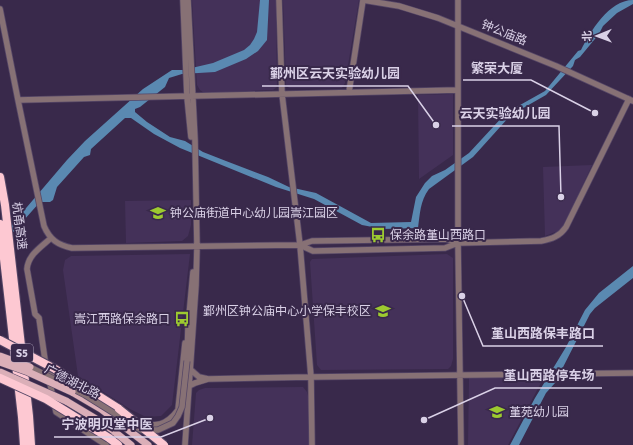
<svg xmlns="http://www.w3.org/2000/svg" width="633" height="445" viewBox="0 0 633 445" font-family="Signika,'Noto Sans SC',sans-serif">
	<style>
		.built { fill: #443159 }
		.water { fill: #5a89b1 }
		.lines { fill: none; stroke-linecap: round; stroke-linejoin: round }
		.minor-casing { stroke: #564767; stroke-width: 7 }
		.major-casing { stroke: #564767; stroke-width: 8 }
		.highway-casing { stroke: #564767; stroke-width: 10 }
		.minor { stroke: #877175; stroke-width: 5.5 }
		.major { stroke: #dbafb8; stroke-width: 7 }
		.highway { stroke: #fdc8d2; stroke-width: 8 }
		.minor-bridge-casing { stroke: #564767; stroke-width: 7; stroke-linecap: butt }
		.major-bridge-casing { stroke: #564767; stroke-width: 8; stroke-linecap: butt }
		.highway-bridge-casing { stroke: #564767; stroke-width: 10; stroke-linecap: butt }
		.minor-bridge { stroke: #877175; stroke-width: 5.5 }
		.major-bridge { stroke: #dbafb8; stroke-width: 7 }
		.highway-bridge { stroke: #fdc8d2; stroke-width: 8 }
		.labels { text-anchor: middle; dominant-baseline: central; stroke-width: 4; stroke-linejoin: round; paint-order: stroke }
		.shield { fill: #39294b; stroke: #aa9fb8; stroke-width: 1 }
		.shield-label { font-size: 11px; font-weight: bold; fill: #dad1e7 }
		.street-label { font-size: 12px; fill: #dad1e7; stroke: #39294b }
		.poi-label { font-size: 12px; fill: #dad1e7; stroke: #39294b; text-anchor: start }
		.leader { fill: none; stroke: #dad1e7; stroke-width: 1.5 }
		.callout-dot { fill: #dad1e7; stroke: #39294b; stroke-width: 1.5 }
		.callout-label { font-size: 13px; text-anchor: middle; font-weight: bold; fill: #dad1e7; stroke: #39294b; stroke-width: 4; stroke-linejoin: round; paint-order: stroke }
	</style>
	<rect width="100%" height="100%" fill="#39294b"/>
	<!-- built -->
	<path class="built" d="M 192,0 L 276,0 L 277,87 L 273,90 L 204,93 L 200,90 L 197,85 Z
		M 283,0 L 359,0 L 345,83 L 342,88 L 289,88 L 286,85 Z
		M 453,94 L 453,155 L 419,179 L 418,95 Z
		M 592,165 L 564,226 L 558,231 L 545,236 L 543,167 Z
		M 191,200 L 191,225 L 188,236 L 182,241 L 126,243 L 125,201 Z
		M 190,254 L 172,405 L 161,416 L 146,417 L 130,409 L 78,376 L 63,270 L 65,260 L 71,256 Z
		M 447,254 L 453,258 L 453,359 L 451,366 L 448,369 L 321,370 L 317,365 L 310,262 L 312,259 Z
		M 544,377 L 508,445 L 468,445 L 469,378 Z
		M 303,387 L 307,392 L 308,396 L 309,445 L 192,445 L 196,393 L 199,390 L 205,388 Z"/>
	<!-- water -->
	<path class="water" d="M 260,0 L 269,0 L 267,40 L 258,51 L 246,59 L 215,72 L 182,74 L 169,78 L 165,87 L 140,107 L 135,109 L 135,112 L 147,122 L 170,137 L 185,141 L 203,152 L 226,161 L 268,177 L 289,187 L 316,193 L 371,223 L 411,222 L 416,197 L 425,183 L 432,176 L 445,170 L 469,153 L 506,113 L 545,91 L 578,51 L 581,50 C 590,32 609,0 633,0 L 633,4 L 617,13 L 603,26 L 599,34 L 580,57 L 575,60 L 573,66 L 546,95 L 511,115 L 473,157 L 429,189 C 420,201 420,214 418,228 L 383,229 L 362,225 L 314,199 L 276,187 L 180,148 L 154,134 L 131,118 L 125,118 L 91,149 L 90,155 L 84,157 L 57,187 L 53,200 L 50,202 L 40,202 L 24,220 L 23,226 L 6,236 L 0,233 L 21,214 L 67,160 L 85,141 L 143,89 L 172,70 L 183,70 L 213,63 L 244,50 L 250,45 L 254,39 L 257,32 Z
		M 633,266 L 633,278 L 595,308 L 590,314 L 555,383 L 546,393 L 519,445 L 510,445 L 535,398 L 566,347 L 585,310 L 599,293 Z"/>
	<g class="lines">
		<!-- minor casing -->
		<g class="minor-casing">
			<path id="minor" d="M 183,0 L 187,97 L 191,137
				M 279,0 L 282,94 L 300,245 L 311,377 L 312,445
				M 363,0 L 399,6 L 438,18 L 556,66 L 633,101
				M 458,0 L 458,243 L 461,445
				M 0,9 L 18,100 L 458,90
				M 349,92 L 363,0
				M 18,100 L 44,226 C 50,240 58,245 72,248 L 300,245 L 312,241 L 447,239 L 458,243
				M 300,245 L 313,251 L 445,248 L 458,243 L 541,241 C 552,239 560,236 566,227 L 629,99
				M 187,361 L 188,327 L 193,272
				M 46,367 L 39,318 L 35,314 L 27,269 C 28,255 41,247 51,238
				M 208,379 L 311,377 L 633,373
				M 189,386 L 195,383 L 208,379 L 199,377 L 191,370
				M 82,390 L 47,369 L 56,412 L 106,445
				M 138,423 C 156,427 166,426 178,410 L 185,343
				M 185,445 L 196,285 L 197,247 L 195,140 L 188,0"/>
		</g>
		<!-- major casing -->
		<g class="major-casing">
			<path id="major" d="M 72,392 L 101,409 L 148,445
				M 66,401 L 106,425 L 131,445"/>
		</g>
		<!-- highway casing -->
		<g class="highway-casing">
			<path id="highway" d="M 0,177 L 5,205 L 29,416 L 31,445
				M 0,224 L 22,417 L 24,445
				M 78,383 L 119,409
				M 109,438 L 118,445"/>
		</g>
		<!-- minor -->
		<use href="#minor" class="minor"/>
		<!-- major -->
		<use href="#major" class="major"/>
		<!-- highway -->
		<use href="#highway" class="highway"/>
		<!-- minor-bridge casing -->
		<g class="minor-bridge-casing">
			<path id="minor-bridge" d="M 30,367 L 85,395 L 141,430 L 158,430 L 173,423 L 178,416 L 182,407 L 187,361"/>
		</g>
		<!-- major-bridge casing -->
		<g class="major-bridge-casing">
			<path id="major-bridge" d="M 0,356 L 30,367
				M 0,362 L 28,372 L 72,392
				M 0,372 L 66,401"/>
		</g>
		<!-- highway-bridge casing -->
		<g class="highway-bridge-casing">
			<path id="highway-bridge" d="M 0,340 L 55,369 L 78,383
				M 0,378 L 46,399 L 109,438
				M 119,409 L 164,445"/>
		</g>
		<!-- minor-bridge -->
		<use href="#minor-bridge" class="minor-bridge"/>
		<!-- major-bridge -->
		<use href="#major-bridge" class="major-bridge"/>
		<!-- highway-bridge -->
		<use href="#highway-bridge" class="highway-bridge"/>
	</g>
	<!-- icons -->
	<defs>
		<g id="school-bare" transform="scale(1.2)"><path d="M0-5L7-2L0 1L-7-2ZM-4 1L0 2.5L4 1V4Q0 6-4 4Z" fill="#9dca30" stroke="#39294b" stroke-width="2.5" paint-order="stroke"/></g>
		<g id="bus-bare" transform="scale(1.2)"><path d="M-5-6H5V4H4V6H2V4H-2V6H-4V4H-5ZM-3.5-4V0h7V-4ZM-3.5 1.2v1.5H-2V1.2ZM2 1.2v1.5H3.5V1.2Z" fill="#9dca30" stroke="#39294b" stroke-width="2.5" paint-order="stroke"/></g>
	</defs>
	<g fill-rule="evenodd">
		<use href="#school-bare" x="158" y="213"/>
		<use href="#bus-bare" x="378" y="235"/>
		<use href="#school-bare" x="383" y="311"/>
		<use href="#bus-bare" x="182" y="319"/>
		<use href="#school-bare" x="497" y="412"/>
	</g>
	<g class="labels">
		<!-- shield labels -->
		<rect class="shield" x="11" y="344" width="22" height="18" rx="3"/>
		<g class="shield-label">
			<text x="22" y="353">S5</text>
		</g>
		<!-- street labels -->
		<g class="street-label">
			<text transform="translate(504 33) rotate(22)">钟公庙路</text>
			<text transform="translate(19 226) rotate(83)">杭甬高速</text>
			<text transform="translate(72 382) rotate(27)">广德湖北路</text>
		</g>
		<!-- poi labels -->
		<g class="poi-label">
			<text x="170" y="213">钟公庙街道中心幼儿园嵩江园区</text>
			<text x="390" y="235">保余路堇山西路口</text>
			<text x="371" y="311" text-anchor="end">鄞州区钟公庙中心小学保丰校区</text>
			<text x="170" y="319" text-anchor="end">嵩江西路保余路口</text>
			<text x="509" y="412">堇苑幼儿园</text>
		</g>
	</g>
	<!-- callouts -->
	<path class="leader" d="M595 113L531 80H463M436 125L408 86H262M561 197L559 126H452M462 296L483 346H603M424 420L495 388H602M210 418L161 437H54"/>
	<g class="callout-dot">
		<circle cx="595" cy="113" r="4"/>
		<circle cx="436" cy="125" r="4"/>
		<circle cx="561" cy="197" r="4"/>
		<circle cx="462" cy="296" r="4"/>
		<circle cx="424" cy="420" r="4"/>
		<circle cx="210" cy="418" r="4"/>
	</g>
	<g class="callout-label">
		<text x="497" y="73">繁荣大厦</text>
		<text x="335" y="78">鄞州区云天实验幼儿园</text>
		<text x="505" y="118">云天实验幼儿园</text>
		<text x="543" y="338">堇山西路保丰路口</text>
		<text x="549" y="380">堇山西路停车场</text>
		<text x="107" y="429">宁波明贝堂中医</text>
	</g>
	<!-- north arrow -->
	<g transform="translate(597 36) rotate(269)" stroke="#39294b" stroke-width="3" paint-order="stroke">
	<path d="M0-3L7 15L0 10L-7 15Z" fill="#dad1e7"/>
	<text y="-6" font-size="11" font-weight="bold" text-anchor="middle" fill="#dad1e7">北</text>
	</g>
</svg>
